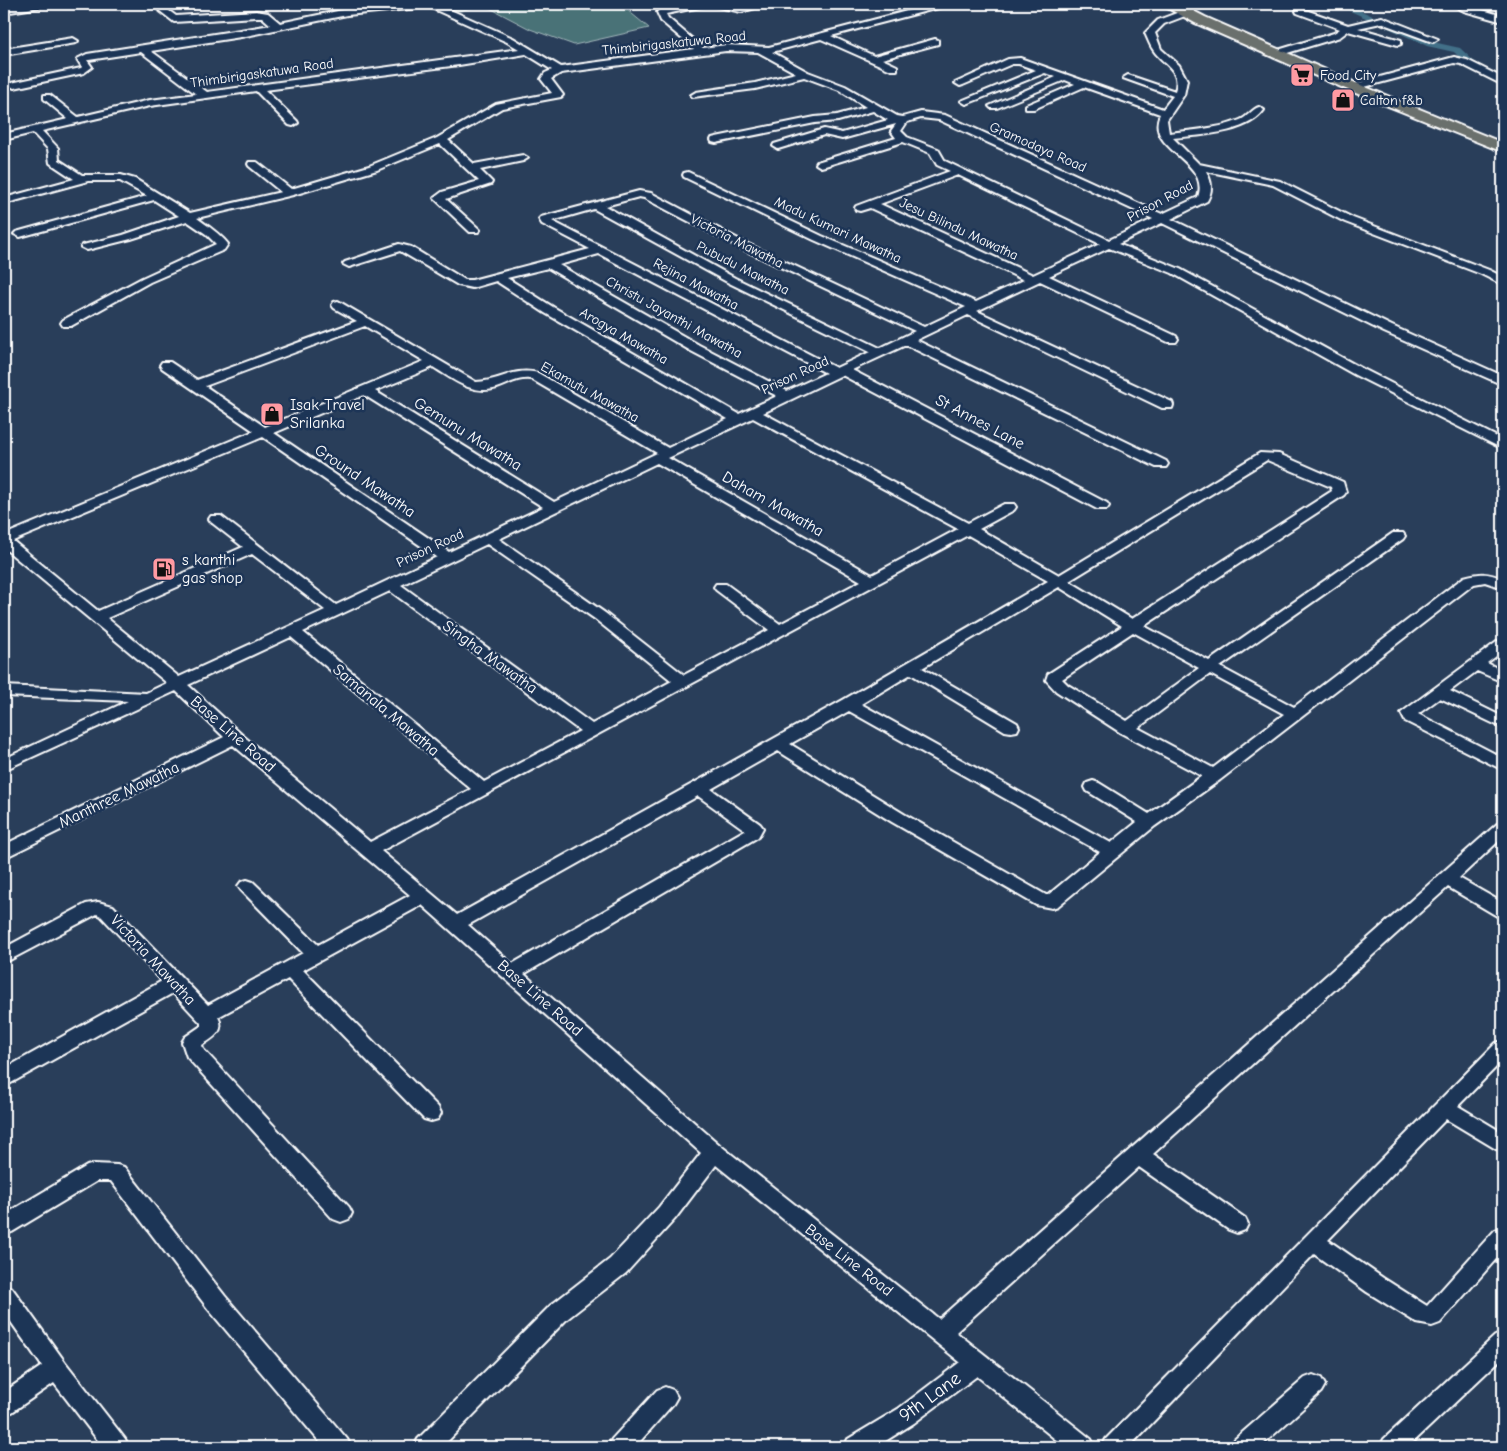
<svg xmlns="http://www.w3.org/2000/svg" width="1507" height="1451" viewBox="0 0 1507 1451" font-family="'Comic Neue',sans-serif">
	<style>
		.green { fill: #487277; stroke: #a4b8bb }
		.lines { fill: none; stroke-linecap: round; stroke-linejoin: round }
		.canal { fill: #436f88; fill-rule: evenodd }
		.minor-casing { stroke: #fff; stroke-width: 4 }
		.highway-casing { stroke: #fff; stroke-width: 4 }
		.minor { fill: #1d3557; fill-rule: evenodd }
		.highway { fill: #6b706d; fill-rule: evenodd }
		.labels { text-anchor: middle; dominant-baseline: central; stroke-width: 5; stroke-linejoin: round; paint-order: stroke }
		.far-street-label { font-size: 14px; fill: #fff; stroke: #1d3557 }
		.far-poi-label { font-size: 14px; fill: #fff; stroke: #1d3557; text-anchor: start }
		.poi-label { font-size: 16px; fill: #fff; stroke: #1d3557; text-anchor: start }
		.street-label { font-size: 16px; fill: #fff; stroke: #1d3557 }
		.near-street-label { font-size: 19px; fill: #fff; stroke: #1d3557 }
	</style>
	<rect width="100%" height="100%" fill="#293e5a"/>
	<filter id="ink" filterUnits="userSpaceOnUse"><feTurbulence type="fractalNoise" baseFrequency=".02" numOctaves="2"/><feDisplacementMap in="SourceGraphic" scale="10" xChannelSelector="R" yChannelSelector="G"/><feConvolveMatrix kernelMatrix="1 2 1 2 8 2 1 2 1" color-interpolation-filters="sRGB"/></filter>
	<g filter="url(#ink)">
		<!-- green -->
		<path class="green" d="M 444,4 L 620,4 L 649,28 L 574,45 L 530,29 L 484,5 L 459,11 Z"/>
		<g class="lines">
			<!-- canal -->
			<path class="canal" d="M 1335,4 L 1346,4 L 1377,18 L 1370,20 Z
				M 1389,22 L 1433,42 L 1460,48 L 1480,67 L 1503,75 L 1503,81 L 1474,71 L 1454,52 L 1427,46 L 1386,27 L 1385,25 Z"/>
			<!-- minor casing -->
			<g class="minor-casing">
				<path id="minor" d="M 26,4 L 44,4 L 40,7 L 4,13 L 4,7 Z
					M 151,4 L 160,4 L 176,16 L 256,11 L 268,13 L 280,23 L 347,9 L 406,4 L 437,4 L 513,38 L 561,67 L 694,49 L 661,21 L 657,12 L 661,9 C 691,4 710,4 739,6 C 749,7 760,3 770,4 L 741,12 L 710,5 L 666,14 L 668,18 L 703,48 L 726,45 L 769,47 L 934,4 L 947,4 L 946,6 L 831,36 L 874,56 L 935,39 L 938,40 L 938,44 L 882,59 L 897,66 L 897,70 L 891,70 L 821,39 L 772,52 L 808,72 L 845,86 L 897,116 L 903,117 L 921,112 L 945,115 L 1162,214 L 1198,197 C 1211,160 1144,150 1160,114 L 1084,87 L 1034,109 L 1026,109 L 1026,105 L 1075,84 L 1065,80 L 997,108 L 991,108 L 989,106 L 1056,77 L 1045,73 L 969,103 L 966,104 L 961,101 L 1036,70 L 1019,64 L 1012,64 L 963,85 L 960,86 L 955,83 L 1008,59 L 1020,58 L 1163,109 L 1173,96 L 1123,78 L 1128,75 L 1175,91 C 1182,70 1164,65 1154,51 C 1150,46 1148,39 1145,33 L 1158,20 L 1190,8 L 1194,11 L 1193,13 L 1164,24 L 1155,33 L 1161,49 L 1179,65 L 1187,80 L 1184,95 L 1167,120 L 1169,133 C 1192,130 1218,129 1240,120 C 1248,117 1252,109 1259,107 L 1264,110 C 1247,134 1200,135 1173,138 L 1199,164 L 1280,181 L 1353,218 L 1489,270 L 1503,277 L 1503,285 L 1481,274 L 1345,222 L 1273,185 L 1206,171 C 1212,182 1213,190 1207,201 L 1171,219 L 1392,326 L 1503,376 L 1503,385 L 1384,332 L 1162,223 L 1118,244 L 1180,269 L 1363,369 L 1503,440 L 1503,449 L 1355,375 L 1172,273 L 1109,248 L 1049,276 L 1176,336 L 1178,339 L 1176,342 L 1168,342 L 1040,281 L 977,311 L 1172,402 L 1173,405 L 1172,408 L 1162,408 L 968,315 L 916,340 L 1166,461 L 1168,464 L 1166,467 L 1156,467 L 906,345 L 852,370 L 1107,503 L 1109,506 L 1107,509 L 1097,509 L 842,375 L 763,413 L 968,523 L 1004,504 L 1014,504 L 1016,507 L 1014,510 L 979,529 L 1059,575 L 1260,453 L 1279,454 L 1343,482 L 1346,492 L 1344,495 L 1144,626 L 1209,661 L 1393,533 L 1403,533 L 1405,536 L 1403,539 L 1220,667 L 1294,707 L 1464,577 C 1481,573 1487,572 1503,579 L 1503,588 L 1485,582 L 1474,584 L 1220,780 L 1155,826 L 1058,906 L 1052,908 L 1036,905 L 892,822 L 778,751 L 711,789 L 760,824 L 763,828 L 758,837 L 524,974 L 721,1146 L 939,1319 L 1497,824 L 1503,822 L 1503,837 L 1459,878 L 1503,903 L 1503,917 L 1497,916 L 1448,887 L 1153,1154 L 1245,1218 L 1248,1224 L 1245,1230 L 1237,1233 L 1229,1230 L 1139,1167 L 956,1332 L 1091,1439 L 1095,1447 L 1065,1447 L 977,1376 L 914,1423 L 876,1447 L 844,1447 L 848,1439 L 898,1409 L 960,1362 L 716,1165 L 675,1219 L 626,1273 L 567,1319 L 442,1447 L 414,1447 L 418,1439 L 551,1305 L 610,1259 L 659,1207 L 701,1153 L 422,905 L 303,970 L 438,1107 L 441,1113 L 438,1119 L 431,1121 L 424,1119 L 288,979 L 218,1017 C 226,1031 213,1038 202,1045 L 203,1049 L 349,1207 L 352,1213 L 349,1219 L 341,1222 L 333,1219 L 187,1057 L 182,1042 L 185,1037 L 201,1026 L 201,1023 L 173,993 L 11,1083 L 4,1086 L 4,1069 L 162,981 L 101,916 L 97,914 L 4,963 L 4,948 L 86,904 L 98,902 L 113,906 L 208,1005 L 303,953 L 241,890 L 238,886 L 241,882 L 247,880 L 253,882 L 318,945 L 410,895 L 233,745 L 4,858 L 4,845 L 224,737 L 176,691 L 4,770 L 4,759 L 128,701 L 4,696 L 4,686 L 146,693 L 167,683 L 4,548 L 4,535 L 254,431 L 162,368 L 160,365 L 162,362 L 170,362 L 197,380 L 357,321 L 334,308 L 332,305 L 334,302 L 338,301 L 476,382 C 502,381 512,367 538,373 L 668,448 L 728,419 L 545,313 L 496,281 L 472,288 L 458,285 L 400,251 L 349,267 L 343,264 L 345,262 L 399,244 L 411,247 L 465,280 L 472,280 L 590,249 L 542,224 L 539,219 L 541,217 L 639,191 L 651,193 L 744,242 L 924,327 L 966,307 L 814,240 L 684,177 L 683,175 L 684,173 L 688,172 L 822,236 L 976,302 L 1024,280 L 870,208 L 860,211 L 856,210 L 855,208 L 856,206 L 950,171 L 937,165 L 930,153 L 903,142 L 825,166 L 821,167 L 816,164 L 817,162 L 896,138 L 891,131 L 896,124 L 842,139 L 824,135 L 778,149 L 773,146 L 774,144 L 824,129 L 842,133 L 888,120 L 873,111 L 838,121 L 815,123 L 716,143 L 712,142 L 711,140 L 712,138 L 716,137 L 815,117 L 837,115 L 866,107 L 839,90 L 804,77 L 755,89 L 693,97 L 691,95 L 696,92 L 755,83 L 796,73 L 758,52 L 726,51 L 561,73 L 551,79 L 563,95 L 561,97 L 502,108 L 448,140 L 474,164 L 523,155 L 528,158 L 523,161 L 480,170 L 492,182 L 491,184 L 446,199 L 478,228 L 480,230 L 478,232 L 470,232 L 434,198 L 442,192 L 479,181 L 440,144 L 377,170 L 293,195 L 197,218 C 208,226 219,233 228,244 L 224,250 L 150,282 L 71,326 L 63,326 L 61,323 L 63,320 L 142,278 L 216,244 L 206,234 L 187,221 L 131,239 L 87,250 L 81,247 L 83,245 L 123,235 L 179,216 L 154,200 L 20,237 L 14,234 L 16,232 L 147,196 L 120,181 L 88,181 L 11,202 L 4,202 L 4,198 L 74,179 L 50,163 L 48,149 L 33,133 L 4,140 L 4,134 L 68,119 L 44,99 L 44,95 L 50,95 L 78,117 L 150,100 L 196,94 L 141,52 L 89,60 L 87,60 L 92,67 L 84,73 L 14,88 L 9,85 L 11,83 L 81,68 L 82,67 L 77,59 L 87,54 L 271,25 L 262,17 L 256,17 L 174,22 ZM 429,7 L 507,42 L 519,49 L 207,92 L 151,51 L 241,37 L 347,15 ZM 526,54 L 552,70 L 545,73 L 541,79 L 552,93 L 496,104 L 437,138 L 369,166 L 291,189 L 257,162 L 249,162 L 248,164 L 249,166 L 281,192 L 190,213 L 135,179 L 121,175 L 82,175 L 59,160 L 58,148 L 42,131 L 150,106 L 256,91 L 289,125 L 293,126 L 298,123 L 297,121 L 265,90 L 459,65 ZM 921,118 L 939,120 L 1153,219 L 1109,240 L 945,161 L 938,149 L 907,137 L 901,131 L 907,122 ZM 958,175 L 1100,244 L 1033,275 L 880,204 ZM 639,197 L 644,198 L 736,246 L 915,331 L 880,348 L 735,278 L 605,206 ZM 594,209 L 727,282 L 870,352 L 836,368 L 552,221 ZM 599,254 L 826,373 L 787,391 L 699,345 L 559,265 ZM 548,268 L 691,351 L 777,396 L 739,414 L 553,307 L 507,278 ZM 365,326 L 424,361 L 265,427 L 205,386 ZM 433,367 C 453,379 472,396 497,388 C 509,384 518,377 531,379 L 657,453 L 554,502 L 375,391 ZM 364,395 L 543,507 L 449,552 L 274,433 ZM 753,418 L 958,529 L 872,575 L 668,458 ZM 263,437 L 437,557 L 336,605 L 221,516 L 211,516 L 209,519 L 211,522 L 243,547 L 98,611 L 13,541 ZM 1267,460 L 1331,487 L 1332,491 L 1132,619 L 1069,581 ZM 657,463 L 861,581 L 780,624 L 726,584 L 716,584 L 714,587 L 716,590 L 769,630 L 684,675 L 605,613 L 499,539 ZM 968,535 L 1048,581 L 843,700 L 457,915 L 381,851 ZM 487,544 L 595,619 L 672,681 L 592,724 L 401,585 ZM 252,554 L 325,610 L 179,677 L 107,618 ZM 1059,587 L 1122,626 L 1048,674 L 1046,680 L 1056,691 L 1121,733 L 1202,776 L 1149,814 L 1099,783 L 1093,781 L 1087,783 L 1085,787 L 1087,791 L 1137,822 L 1111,843 L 861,704 L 911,674 L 1005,731 L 1011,732 L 1017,731 L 1019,727 L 1017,723 L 922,668 ZM 390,591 L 580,731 L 484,782 L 303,632 ZM 1133,632 L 1199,668 L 1127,721 L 1068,685 L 1062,679 ZM 291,637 L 471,789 L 370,842 L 241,734 L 188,685 ZM 1210,674 L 1284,714 L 1213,768 L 1138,728 ZM 849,711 L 1100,852 L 1048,895 L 1046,895 L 904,814 L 790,744 ZM 698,796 L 745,830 L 512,964 L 468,925 Z
					M 1451,4 L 1462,4 L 1503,16 L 1503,22 L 1464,11 Z
					M 1300,8 L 1348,25 L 1382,17 L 1438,39 L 1433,42 L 1430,41 L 1381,23 L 1358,28 L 1401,40 L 1401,44 L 1398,45 L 1348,31 L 1340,37 L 1284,54 L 1278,54 L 1278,50 L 1334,33 L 1340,29 L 1297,13 L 1296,11 Z
					M 73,38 L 78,41 L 76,43 L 4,55 L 4,49 Z
					M 1454,57 L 1467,60 L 1503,78 L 1503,85 L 1461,64 L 1454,63 L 1357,89 L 1352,86 L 1354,84 Z
					M 1503,639 L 1503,651 L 1487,663 L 1503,671 L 1503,682 L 1477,671 L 1450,691 L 1503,717 L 1503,728 L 1440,698 L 1418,714 L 1503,758 L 1503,770 L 1405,721 L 1401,713 L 1498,641 Z
					M 1503,1041 L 1503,1060 L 1458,1106 L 1503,1133 L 1503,1151 L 1496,1149 L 1446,1119 L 1328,1240 L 1383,1278 L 1427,1306 L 1495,1230 L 1503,1227 L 1503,1251 L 1440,1323 L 1432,1326 L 1417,1323 L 1367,1292 L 1314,1254 L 1129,1447 L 1102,1447 L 1106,1439 L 1496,1043 Z
					M 94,1164 L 117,1165 L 124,1167 L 225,1296 L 347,1439 L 351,1447 L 324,1447 L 209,1310 L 111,1181 L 97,1181 L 12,1232 L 4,1235 L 4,1215 L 87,1166 Z
					M 4,1286 L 12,1288 L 65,1362 L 125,1439 L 129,1447 L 103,1447 L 54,1383 L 12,1412 L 4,1415 L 4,1392 L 42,1366 L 4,1312 Z
					M 1503,1333 L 1503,1357 L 1408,1447 L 1380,1447 L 1384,1439 L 1495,1336 Z
					M 1313,1375 L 1321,1378 L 1325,1385 L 1321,1392 L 1260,1447 L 1231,1447 L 1235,1439 L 1305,1378 Z
					M 665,1387 L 673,1390 L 677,1397 L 673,1404 L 635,1447 L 608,1447 L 612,1439 L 657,1390 Z"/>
			</g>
			<!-- highway casing -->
			<g class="highway-casing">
				<path id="highway" d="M 1165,4 L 1180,4 L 1205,17 L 1358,84 L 1503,143 L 1503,152 L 1348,90 L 1195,23 L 1166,7 Z"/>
			</g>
			<!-- minor -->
			<use href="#minor" class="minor"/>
			<!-- highway -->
			<use href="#highway" class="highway"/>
		</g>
	</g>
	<!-- icons -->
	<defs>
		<g id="supermarket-square" transform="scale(1.25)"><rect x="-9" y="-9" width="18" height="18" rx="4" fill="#ff9aa2" stroke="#1d3557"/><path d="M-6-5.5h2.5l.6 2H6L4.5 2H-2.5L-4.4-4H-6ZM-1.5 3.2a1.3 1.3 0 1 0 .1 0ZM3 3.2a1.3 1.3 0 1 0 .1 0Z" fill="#111"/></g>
		<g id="shop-square" transform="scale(1.25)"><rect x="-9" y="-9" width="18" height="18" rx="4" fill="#ff9aa2" stroke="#1d3557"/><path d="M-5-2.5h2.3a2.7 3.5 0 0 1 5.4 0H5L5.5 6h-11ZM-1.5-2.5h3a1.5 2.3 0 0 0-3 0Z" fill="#111"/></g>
		<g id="fuel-square" transform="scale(1.25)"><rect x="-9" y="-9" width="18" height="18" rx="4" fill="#ff9aa2" stroke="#1d3557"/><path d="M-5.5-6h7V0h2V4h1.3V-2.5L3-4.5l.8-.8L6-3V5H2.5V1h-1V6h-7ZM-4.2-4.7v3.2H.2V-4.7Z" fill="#111"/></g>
	</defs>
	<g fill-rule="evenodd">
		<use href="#supermarket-square" x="1302" y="75"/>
		<use href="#shop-square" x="1343" y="100"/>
		<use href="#shop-square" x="272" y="414"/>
		<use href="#fuel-square" x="164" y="569"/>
	</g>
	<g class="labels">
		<!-- far-street labels -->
		<g class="far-street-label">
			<text transform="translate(674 43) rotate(-6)">Thimbirigaskatuwa Road</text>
			<text transform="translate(262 73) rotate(-8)">Thimbirigaskatuwa Road</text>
			<text transform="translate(1038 147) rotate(24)">Gramodaya Road</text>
			<text transform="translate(1160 201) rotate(-28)">Prison Road</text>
			<text transform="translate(959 229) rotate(25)">Jesu Bilindu Mawatha</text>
			<text transform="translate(838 230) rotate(25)">Madu Kumari Mawatha</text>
			<text transform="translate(737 241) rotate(27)">Victoria Mawatha</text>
			<text transform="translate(743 268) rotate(27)">Pubudu Mawatha</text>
			<text transform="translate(696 284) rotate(28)">Rejina Mawatha</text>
			<text transform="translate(674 317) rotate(29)">Christu Jayanthi Mawatha</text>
			<text transform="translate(624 336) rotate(30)">Arogya Mawatha</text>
			<text transform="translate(795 375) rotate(-25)">Prison Road</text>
			<text transform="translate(590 392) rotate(29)">Ekamutu Mawatha</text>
			<text transform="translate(430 548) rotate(-25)">Prison Road</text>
		</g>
		<!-- far-poi labels -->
		<g class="far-poi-label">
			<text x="1320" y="75">Food City</text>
			<text x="1360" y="100">Calton f&amp;b</text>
		</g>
		<!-- poi labels -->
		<g class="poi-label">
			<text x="290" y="405">Isak Travel<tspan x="290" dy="18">Srilanka</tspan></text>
			<text x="182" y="560">s kanthi<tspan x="182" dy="18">gas shop</tspan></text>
		</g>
		<!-- street labels -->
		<g class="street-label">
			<text transform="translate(980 422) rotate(28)">St Annes Lane</text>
			<text transform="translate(468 434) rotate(32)">Gemunu Mawatha</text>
			<text transform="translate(365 481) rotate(34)">Ground Mawatha</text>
			<text transform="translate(773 504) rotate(30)">Daham Mawatha</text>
			<text transform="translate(490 657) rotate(36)">Singha Mawatha</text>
			<text transform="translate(386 710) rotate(40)">Samanala Mawatha</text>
			<text transform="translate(233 734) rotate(41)">Base Line Road</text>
			<text transform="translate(119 795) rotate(-26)">Manthree Mawatha</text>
			<text transform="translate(153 960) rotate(47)">Victoria Mawatha</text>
			<text transform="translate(540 998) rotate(41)">Base Line Road</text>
			<text transform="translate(849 1260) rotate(38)">Base Line Road</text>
		</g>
		<!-- near-street labels -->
		<g class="near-street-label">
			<text transform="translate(930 1397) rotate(-36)">9th Lane</text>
		</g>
	</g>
	<!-- margin -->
	<rect width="1507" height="1451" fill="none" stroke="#1d3557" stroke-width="20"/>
	<rect x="10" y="10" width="1487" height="1431" fill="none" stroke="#fff" stroke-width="2" filter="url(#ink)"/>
</svg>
